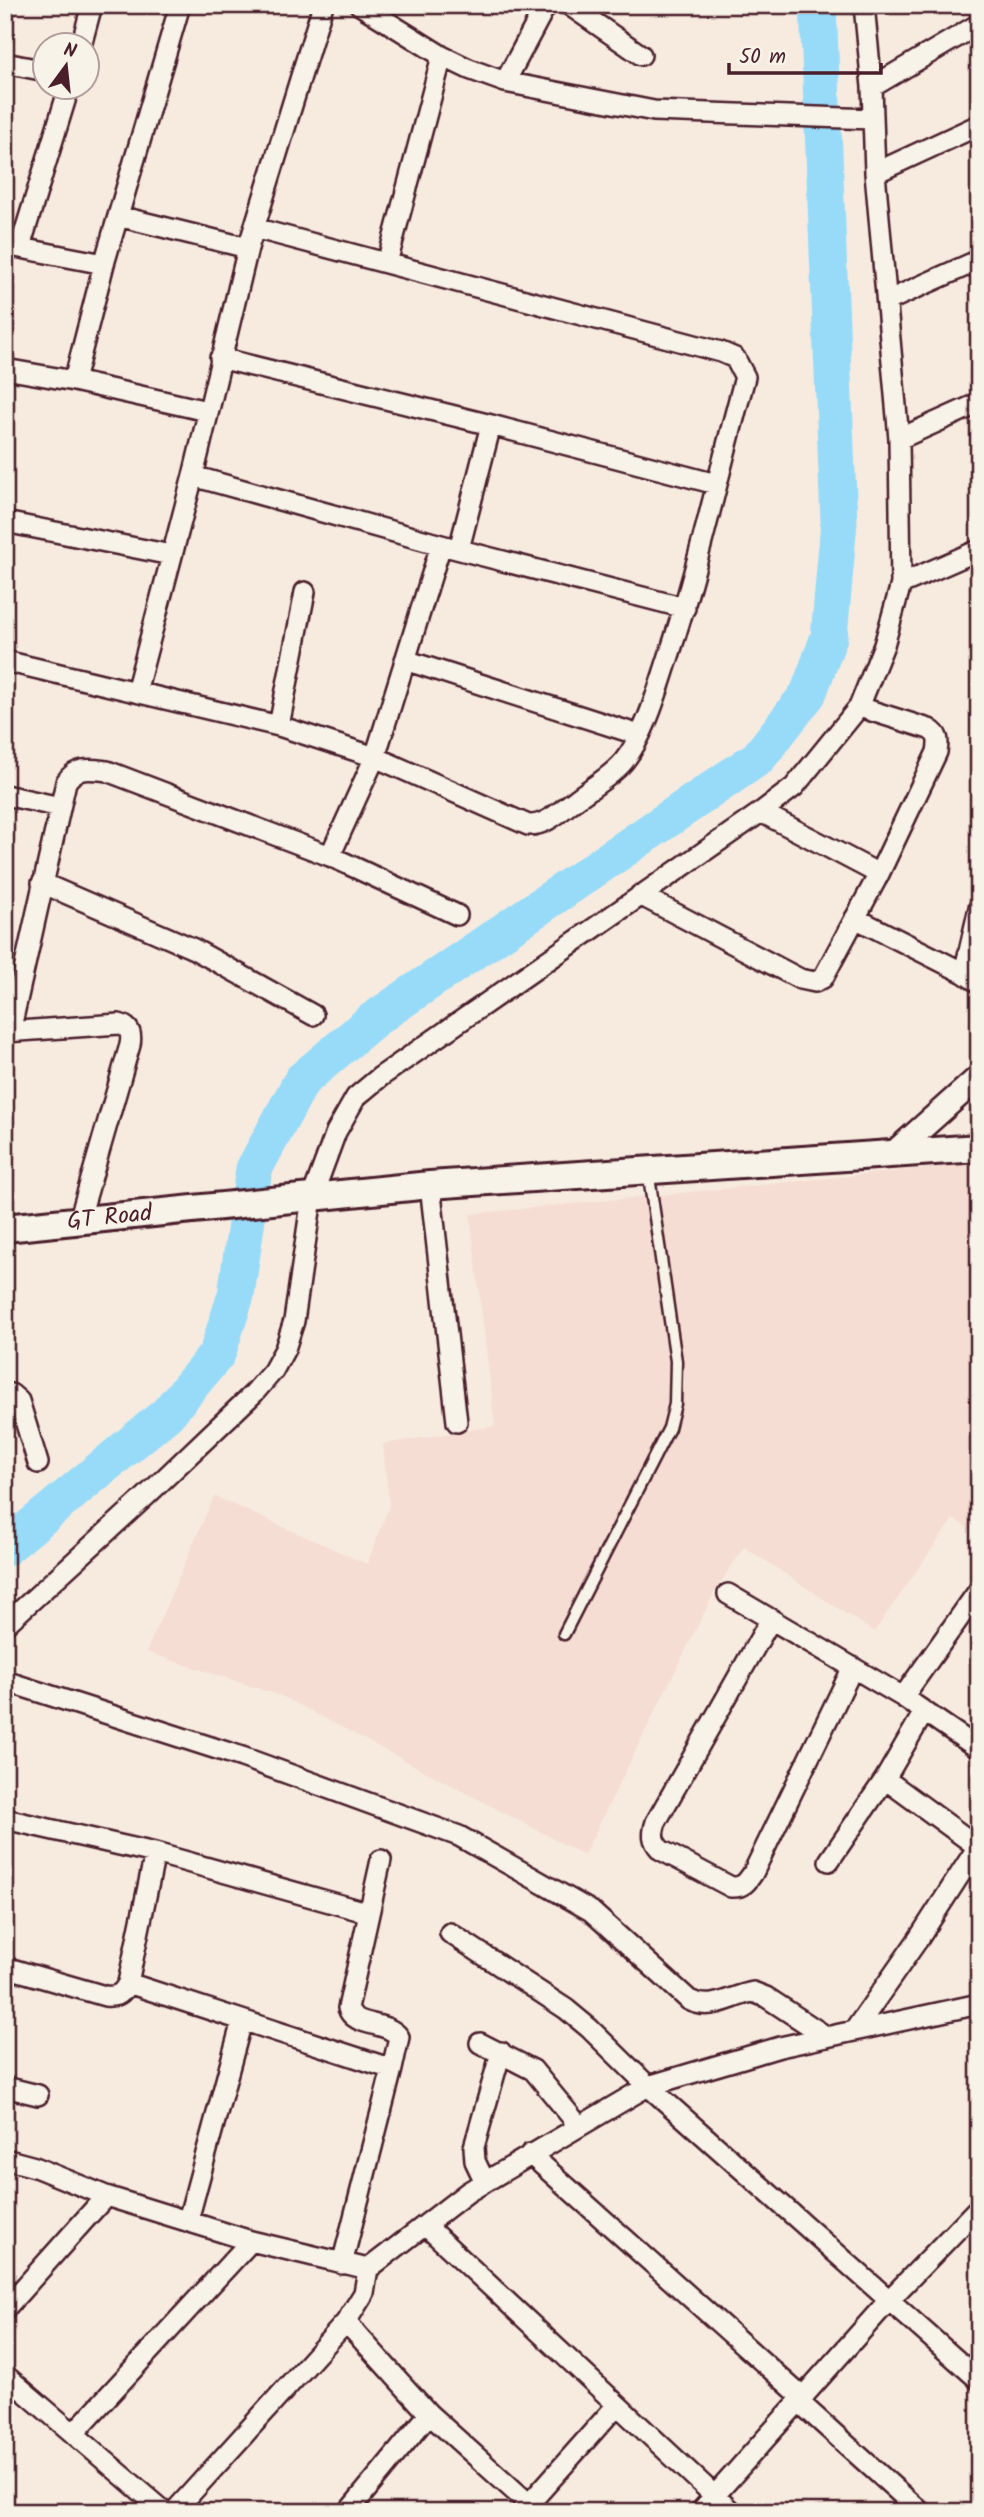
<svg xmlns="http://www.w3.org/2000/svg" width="984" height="2517" viewBox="0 0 984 2517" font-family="Kalam,sans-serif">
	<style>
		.built { fill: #f5ddd3 }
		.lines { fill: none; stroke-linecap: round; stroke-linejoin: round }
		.river { stroke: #97dbf9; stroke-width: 37 }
		.service-casing { stroke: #4a1f2b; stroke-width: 15 }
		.minor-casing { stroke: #4a1f2b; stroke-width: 24 }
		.tertiary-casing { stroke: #4a1f2b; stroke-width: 28 }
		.secondary-casing { stroke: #4a1f2b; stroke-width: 32 }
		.service { stroke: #f7f3e8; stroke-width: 10 }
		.minor { stroke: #f7f3e8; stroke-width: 19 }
		.tertiary { stroke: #f7f3e8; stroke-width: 23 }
		.secondary { stroke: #f7f3e8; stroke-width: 26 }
		.labels { text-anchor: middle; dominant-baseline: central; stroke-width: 5; stroke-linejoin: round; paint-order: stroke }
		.street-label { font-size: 24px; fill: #4a1f2b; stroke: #f7f3e8 }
	</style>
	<rect width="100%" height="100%" fill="#f7ebe0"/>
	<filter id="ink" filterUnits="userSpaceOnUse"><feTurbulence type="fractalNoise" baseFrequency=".0143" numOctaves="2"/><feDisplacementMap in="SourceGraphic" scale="14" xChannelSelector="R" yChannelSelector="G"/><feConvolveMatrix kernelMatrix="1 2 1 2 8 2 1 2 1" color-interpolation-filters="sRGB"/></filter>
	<g filter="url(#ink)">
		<!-- built -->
		<path class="built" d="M 979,1163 L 979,1534 L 953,1519 L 874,1632 L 744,1547 L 715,1591 L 584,1855 L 284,1697 L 146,1652 L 214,1496 L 367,1564 L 389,1506 L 383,1444 L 495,1426 L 470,1214 Z"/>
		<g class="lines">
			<!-- river -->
			<path class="river" d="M 5,1548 L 167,1414 L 217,1354 L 236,1295 L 254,1169 L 302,1080 L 373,1020 L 758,758 L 808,694 L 829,637 L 839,522 L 818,5"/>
			<!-- service casing -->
			<g class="service-casing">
				<path id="service" d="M 564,1634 L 669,1428 L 675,1404 L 676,1361 L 648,1170"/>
			</g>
			<!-- minor casing -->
			<g class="minor-casing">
				<path id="minor" d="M 360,5 L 442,56 L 469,69 L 505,82 L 654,111 L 873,119
					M 569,5 L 641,55
					M 81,46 L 92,5
					M 5,63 L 46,71
					M 505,82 L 546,5
					M 872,87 L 979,24
					M 875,173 L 979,125
					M 118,216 L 248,248
					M 5,245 L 104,264
					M 20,247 L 69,88
					M 387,263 L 442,56
					M 887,301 L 979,260
					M 220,358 L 491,425 L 716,484
					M 5,369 L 74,381 L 207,411
					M 74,381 L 104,264 L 180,5
					M 899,439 L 979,403
					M 193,476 L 441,545 L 685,608
					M 5,522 L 171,555
					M 459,549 L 491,425
					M 901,584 L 979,550
					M 405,660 L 639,735
					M 5,661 L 279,726 L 375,757 L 528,825 C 546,826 560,811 574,801 C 590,788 611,777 624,761 C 646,733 657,692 668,659 C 697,571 717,480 741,392 L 745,377 L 735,358 L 721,352 L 254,228
					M 136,692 L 193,476 L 248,248 L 323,5
					M 279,726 L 305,592
					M 5,795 L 60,807
					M 761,812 L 879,874
					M 330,856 L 375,757 L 441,545
					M 42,883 L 194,949 L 313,1015
					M 640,895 L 800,979 L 815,982 L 823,978 L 879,874 L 937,752 C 939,740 939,735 929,729 L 859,707
					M 855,918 L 964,973 L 979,983
					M 964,973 L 979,908
					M 5,1032 L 119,1024 C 130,1027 132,1034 130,1045 L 79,1221
					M 10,1032 L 66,782 C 76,766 91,769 107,771 L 330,856 L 457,915
					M 430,1185 L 457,1422
					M 5,1393 L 11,1394 L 19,1401 L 38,1463
					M 728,1594 L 903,1697 L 979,1749
					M 771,1619 L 656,1822 C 652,1834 652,1841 661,1850 L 731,1887 C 743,1888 747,1882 753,1873 L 853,1667
					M 5,1625 L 145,1497 L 254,1393 L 273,1371 L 285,1349 L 294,1321 L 312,1197 L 336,1132 L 356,1097 L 380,1077 L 761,812 L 794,787 L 859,707 L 884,645 L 901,584 L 899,439 L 875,173 L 872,87 L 864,5
					M 5,1681 L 242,1757 L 459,1836 L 591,1911 L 689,2000 C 712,2012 730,1996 753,1992 L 766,1997 L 827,2037
					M 903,1697 L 979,1590
					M 885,1779 L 978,1847
					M 5,1819 L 155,1853 L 369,1913
					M 829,1861 L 885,1779 L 924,1712
					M 450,1933 L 566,2009 L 589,2028 L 648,2086 L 979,2380
					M 5,1967 L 105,1996 C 118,1997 122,1994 128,1983 L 155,1853
					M 128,1983 L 392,2069
					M 854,2031 L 919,1938 L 979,1845
					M 480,2043 L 533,2070 L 579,2126
					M 5,2087 L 38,2095
					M 530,2154 L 802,2397
					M 5,2159 L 35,2167 L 106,2196 L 251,2241 L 368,2269 L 468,2192 L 648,2086 L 780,2047 L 979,2004
					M 485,2182 L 475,2161 L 474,2147 L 501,2052
					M 188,2220 L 242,2021
					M 426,2226 L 732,2512
					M 342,2264 L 392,2069 L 399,2037 C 387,2020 354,2028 348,2008 L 381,1860
					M 5,2309 L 106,2196
					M 346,2322 L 429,2414 L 529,2504
					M 5,2375 L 165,2512
					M 798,2401 L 921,2512
					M 74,2433 L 251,2241
					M 174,2512 L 346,2322 L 364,2293 L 368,2269
					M 348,2512 L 429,2414
					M 522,2512 L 617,2405
					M 700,2512 L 890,2299 L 979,2207"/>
			</g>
			<!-- tertiary casing -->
			<g class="tertiary-casing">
				<path id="tertiary" d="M 895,1152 L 979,1077"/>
			</g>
			<!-- secondary casing -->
			<g class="secondary-casing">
				<g id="secondary">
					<path id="s1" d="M 5,1228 L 430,1185 L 979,1148"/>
				</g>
			</g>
			<!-- service -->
			<use href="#service" class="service"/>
			<!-- minor -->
			<use href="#minor" class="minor"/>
			<!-- tertiary -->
			<use href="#tertiary" class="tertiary"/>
			<!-- secondary -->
			<use href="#secondary" class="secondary"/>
		</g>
	</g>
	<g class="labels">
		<!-- street labels -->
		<g class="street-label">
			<text stroke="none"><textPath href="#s1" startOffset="105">GT Road</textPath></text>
		</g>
	</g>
	<!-- margin -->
	<rect width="984" height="2517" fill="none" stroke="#f7f3e8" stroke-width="28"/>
	<rect x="14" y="14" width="956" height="2489" fill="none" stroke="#4a1f2b" stroke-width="2.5" filter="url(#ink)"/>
	<!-- north arrow -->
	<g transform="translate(66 66) rotate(15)"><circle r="33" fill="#f7f3e8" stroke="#b29e9c" stroke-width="2"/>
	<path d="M0-5L12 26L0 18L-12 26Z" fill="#4a1f2b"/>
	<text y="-10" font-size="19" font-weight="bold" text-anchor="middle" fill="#4a1f2b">N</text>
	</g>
	<!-- scale -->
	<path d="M729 63v10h152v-10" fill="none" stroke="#4a1f2b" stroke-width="3.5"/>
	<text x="739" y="63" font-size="21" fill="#4a1f2b" stroke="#f7f3e8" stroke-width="5" paint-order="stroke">50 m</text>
</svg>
